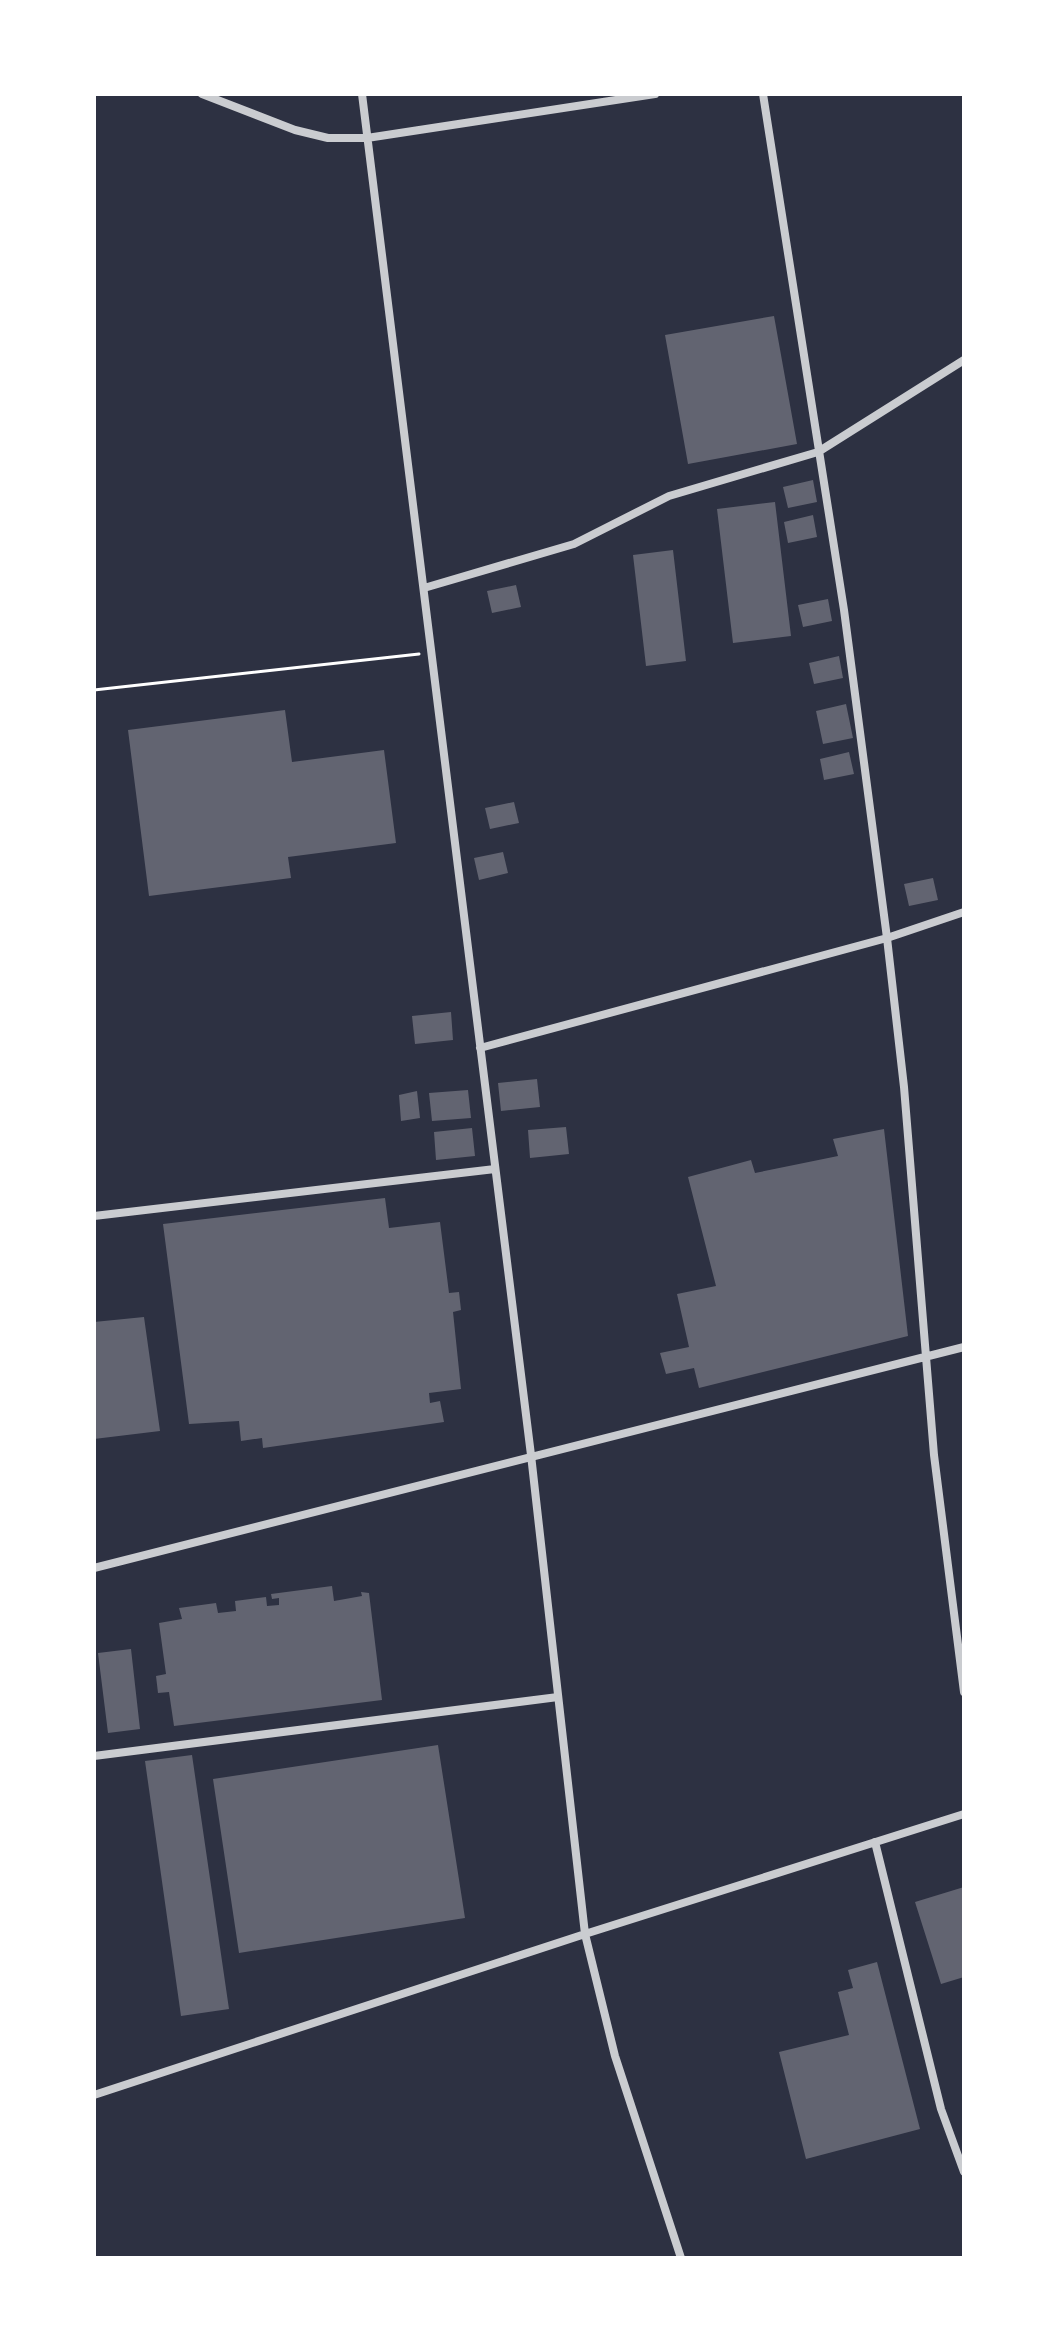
<svg xmlns="http://www.w3.org/2000/svg" width="1058" height="2352" viewBox="0 0 1058 2352" font-family="Cabin,sans-serif">
	<style>
		.building { fill: #626471 }
		.lines { fill: none; stroke-linecap: round; stroke-linejoin: round }
		.path { stroke: #fff; stroke-width: 3 }
		.minor { stroke: #caccd0; stroke-width: 8 }
	</style>
	<rect width="100%" height="100%" fill="#2d3142"/>
	<!-- building -->
	<path class="building" d="M 774,316 L 797,444 L 688,464 L 665,335 Z
		M 813,480 L 817,502 L 788,508 L 783,487 Z
		M 775,502 L 791,636 L 733,643 L 717,509 Z
		M 813,515 L 817,537 L 788,543 L 784,522 Z
		M 673,550 L 686,661 L 646,666 L 633,555 Z
		M 516,585 L 521,607 L 492,613 L 487,591 Z
		M 828,599 L 832,621 L 803,627 L 798,605 Z
		M 839,656 L 843,678 L 814,684 L 809,663 Z
		M 846,704 L 853,738 L 823,744 L 816,711 Z
		M 285,710 L 292,762 L 384,750 L 396,843 L 288,857 L 291,878 L 149,896 L 128,730 Z
		M 849,752 L 854,774 L 824,780 L 820,759 Z
		M 514,802 L 519,823 L 490,829 L 485,808 Z
		M 503,852 L 508,873 L 479,880 L 474,858 Z
		M 933,878 L 938,900 L 909,906 L 904,884 Z
		M 451,1012 L 453,1040 L 415,1044 L 412,1016 Z
		M 537,1079 L 540,1107 L 501,1111 L 498,1083 Z
		M 468,1090 L 471,1118 L 432,1121 L 429,1093 Z
		M 417,1091 L 420,1118 L 401,1121 L 399,1095 Z
		M 566,1127 L 569,1154 L 530,1158 L 528,1130 Z
		M 472,1128 L 475,1156 L 436,1160 L 434,1132 Z
		M 884,1129 L 908,1336 L 699,1388 L 694,1368 L 666,1374 L 660,1353 L 689,1347 L 677,1294 L 716,1286 L 688,1177 L 751,1160 L 755,1173 L 838,1156 L 833,1139 Z
		M 385,1198 L 389,1228 L 440,1222 L 449,1293 L 459,1292 L 461,1310 L 453,1312 L 461,1389 L 429,1393 L 430,1403 L 440,1401 L 444,1422 L 263,1448 L 262,1438 L 241,1441 L 239,1421 L 189,1424 L 163,1224 Z
		M 144,1317 L 160,1431 L 94,1439 L 94,1322 Z
		M 332,1586 L 334,1601 L 362,1596 L 361,1592 L 369,1593 L 382,1700 L 174,1726 L 169,1692 L 158,1693 L 156,1676 L 166,1674 L 159,1623 L 182,1619 L 179,1608 L 216,1603 L 218,1613 L 236,1611 L 235,1601 L 266,1597 L 267,1606 L 279,1605 L 279,1598 L 272,1599 L 271,1594 Z
		M 131,1649 L 140,1729 L 108,1733 L 98,1653 Z
		M 438,1745 L 465,1918 L 239,1953 L 213,1779 Z
		M 192,1755 L 229,2009 L 181,2016 L 145,1761 Z
		M 964,1887 L 964,1977 L 941,1984 L 915,1902 Z
		M 877,1962 L 920,2129 L 806,2159 L 779,2052 L 849,2035 L 838,1992 L 853,1988 L 848,1970 Z"/>
	<g class="lines">
		<!-- path -->
		<path class="path" d="M 94,690 L 419,654"/>
		<!-- minor -->
		<path class="minor" d="M 202,94 L 295,130 L 328,138 L 367,138 L 655,94
			M 362,94 L 531,1455 L 585,1934 L 615,2056 L 681,2258
			M 763,94 L 844,610 L 887,938 L 904,1087 L 934,1455 L 964,1692
			M 424,588 L 574,544 L 669,496 L 818,452 L 964,360
			M 480,1048 L 887,938 L 964,912
			M 94,1216 L 495,1169
			M 94,1568 L 964,1347
			M 94,1756 L 558,1697
			M 875,1842 L 941,2109 L 964,2172
			M 94,2095 L 585,1934 L 964,1814"/>
	</g>
	<!-- border -->
	<rect width="1058" height="2352" fill="none" stroke="#ffffff" stroke-width="192"/>
</svg>
